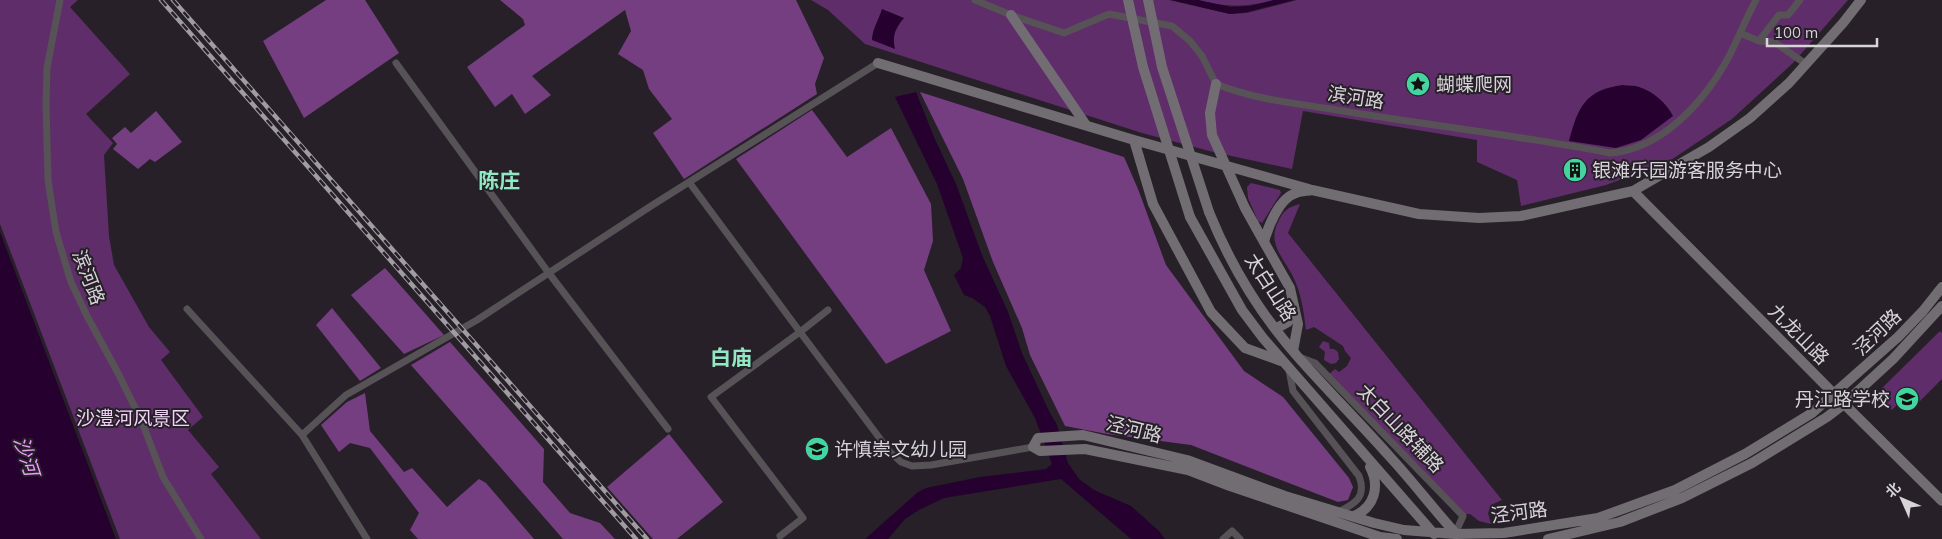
<svg xmlns="http://www.w3.org/2000/svg" width="1942" height="539" viewBox="0 0 1942 539" font-family="Mulish,'Noto Sans SC',sans-serif">
	<style>
		.green { fill: #5f2d69 }
		.forest { fill: #753e81 }
		.water { fill: #26002e }
		.lines { fill: none; stroke-linecap: round; stroke-linejoin: round }
		.street { stroke: #565256; stroke-width: 7 }
		.secondary { stroke: #726c73; stroke-width: 10 }
		.rail-casing { stroke: #a19ba2; stroke-width: 4.5 }
		.rail { stroke: #272029; stroke-width: 2.5; stroke-dasharray: 8; stroke-linecap: butt }
		.secondary-bridge { stroke: #726c73; stroke-width: 10 }
		.labels { text-anchor: middle; dominant-baseline: central; stroke-width: 4; stroke-linejoin: round; paint-order: stroke }
		.poi-label { font-size: 19px; fill: #d8d3d9; stroke: #272029; text-anchor: start }
		.street-label { font-size: 19px; fill: #d8d3d9; stroke: #272029 }
		.park-label { font-size: 19px; fill: #f3d4f9; stroke: #272029 }
		.water-label { font-size: 20px; font-style: italic; fill: #e99cf9; stroke: #272029 }
		.quarter-label { font-size: 21px; font-weight: bold; fill: #92e8c2; stroke: #272029 }
	</style>
	<rect width="100%" height="100%" fill="#272029"/>
	<!-- green -->
	<path class="green" d="M 0,0 L 78,0 L 70,7 L 130,74 L 86,114 L 113,143 L 104,155 L 109,236 L 114,265 L 149,327 L 170,352 L 161,360 L 203,417 L 188,430 L 219,467 L 211,474 L 261,539 L 120,539 L 0,224 Z
		M 811,0 L 1169,0 L 1230,14 L 1247,13 L 1297,0 L 1848,0 L 1793,63 L 1732,119 L 1668,162 L 1606,185 L 1521,206 L 1517,180 L 1477,162 L 1477,140 L 1303,111 L 1292,169 L 1213,152 L 1142,133 L 865,44 L 828,10 Z
		M 1198,0 L 1274,0 C 1248,8 1224,7 1198,0 Z
		M 1251,183 L 1280,190 L 1281,193 L 1262,223 L 1258,221 L 1248,198 L 1247,187 Z
		M 1300,204 L 1288,233 L 1502,500 L 1491,505 L 1488,513 L 1491,524 L 1479,521 L 1470,514 L 1465,514 L 1329,374 L 1335,369 L 1339,372 L 1347,366 L 1351,358 L 1345,351 L 1343,346 L 1314,327 L 1306,330 C 1304,314 1302,297 1295,281 C 1287,261 1266,245 1278,222 C 1283,211 1288,207 1300,204 Z
		M 1940,331 L 1942,333 L 1942,379 L 1918,403 L 1908,394 L 1892,410 L 1883,400 L 1882,388 Z
		M 1323,341 L 1329,343 L 1330,349 L 1334,349 L 1338,352 L 1339,359 L 1336,363 L 1331,364 L 1324,360 L 1325,352 L 1319,347 Z"/>
	<!-- forest -->
	<path class="forest" d="M 326,0 L 365,0 L 399,53 L 304,118 L 263,41 Z
		M 500,0 L 796,0 L 824,58 L 815,84 L 817,94 L 684,179 L 653,133 L 672,119 L 649,89 L 643,70 L 618,54 L 631,31 L 625,10 L 532,76 L 551,95 L 525,114 L 512,94 L 495,107 L 467,67 L 525,25 L 523,19 Z
		M 920,92 L 1124,157 L 1138,189 L 1166,265 L 1244,371 L 1283,397 L 1349,478 L 1353,487 L 1348,500 L 1338,502 L 1191,445 L 1107,434 L 1065,426 L 1030,355 L 1022,328 L 993,262 L 963,179 Z
		M 812,110 L 847,157 L 891,128 L 931,204 L 933,241 L 924,270 L 951,331 L 886,364 L 736,159 Z
		M 156,111 L 182,142 L 155,162 L 150,159 L 138,169 L 113,149 L 117,144 L 112,138 L 125,127 L 131,133 Z
		M 385,268 L 444,335 L 404,354 L 351,295 Z
		M 332,308 L 381,368 L 360,381 L 316,325 Z
		M 450,342 L 544,449 L 543,482 L 570,513 L 600,523 L 615,539 L 563,539 L 411,365 Z
		M 365,393 L 370,431 L 404,472 L 412,468 L 447,507 L 479,479 L 486,483 L 534,539 L 418,539 L 410,530 L 419,513 L 370,448 L 350,443 L 339,452 L 321,425 L 347,402 Z
		M 669,434 L 723,502 L 677,539 L 653,539 L 607,487 Z"/>
	<!-- water -->
	<path class="water" d="M 1171,0 L 1198,0 L 1231,7 L 1250,6 L 1274,0 L 1294,0 L 1247,12 L 1230,14 Z
		M 882,9 L 904,18 C 895,29 892,36 895,49 L 872,40 C 872,30 879,19 882,9 Z
		M 1623,85 C 1628,86 1635,85 1639,87 C 1653,91 1667,104 1673,116 L 1641,140 L 1616,148 L 1569,141 C 1578,107 1585,90 1623,85 Z
		M 916,92 L 934,137 L 956,184 L 982,255 L 1008,312 L 1022,353 L 1049,411 L 1057,425 L 1068,463 L 1079,479 L 1094,490 L 1131,506 L 1159,531 L 1165,539 L 1131,539 L 1061,479 L 944,498 L 919,510 L 905,519 L 888,539 L 865,539 L 918,492 L 926,488 L 980,477 L 1046,469 L 1052,464 L 1035,418 L 1006,366 L 990,316 L 985,307 L 972,298 L 964,295 L 954,275 L 961,268 L 963,258 L 937,184 L 895,97 Z
		M 0,232 L 116,539 L 0,539 Z"/>
	<g class="lines">
		<!-- street -->
		<path class="street" d="M 60,0 L 47,68 L 46,105 L 48,180 L 56,232 L 71,282 L 87,316 L 118,373 L 142,422 L 163,477 L 201,539
			M 975,0 L 1011,15 L 1064,33 L 1109,14 L 1172,26 L 1190,41 L 1202,56 L 1216,84 C 1253,99 1293,103 1331,109 C 1424,125 1518,135 1610,153 C 1661,149 1702,104 1726,62 C 1737,42 1745,20 1756,0
			M 1740,33 L 1759,41 L 1774,42 L 1806,64
			M 1759,41 L 1779,15 L 1788,15 L 1800,0
			M 396,63 L 548,272 L 668,429
			M 689,182 L 800,332 L 711,397 L 803,518 L 780,536
			M 187,309 L 302,435 L 367,539
			M 828,310 L 800,332 L 890,452 L 901,462 L 912,466 L 931,465 L 1033,447
			M 1299,357 L 1315,363 L 1463,516 L 1455,534
			M 1289,370 L 1293,391 L 1359,476 C 1367,497 1355,504 1338,512
			M 302,435 L 346,395 L 477,320 L 651,206 L 878,63
			M 1223,539 L 1232,531 L 1240,539"/>
		<!-- secondary -->
		<path class="secondary" d="M 1011,15 L 1086,125
			M 878,63 L 1134,140 L 1309,189
			M 1216,84 L 1210,113 L 1212,135 L 1245,208 L 1264,242
			M 1134,140 L 1153,204 L 1211,312 L 1245,348 L 1281,361
			M 1633,191 L 1834,394 L 1942,501
			M 1209,212 C 1230,264 1261,315 1298,357 C 1328,391 1361,424 1391,458 C 1414,483 1435,511 1458,536
			M 1190,217 L 1242,310 L 1263,338 L 1434,534
			M 1275,329 L 1288,322 L 1294,307
			M 1293,351 L 1298,324 L 1290,288 L 1264,242 C 1268,227 1279,198 1296,193 C 1301,191 1307,191 1312,190 L 1419,214 L 1479,218 L 1521,216 L 1633,191 L 1709,147 L 1750,118 L 1789,83 L 1843,23 L 1861,0
			M 1354,516 C 1375,507 1380,486 1370,467
			M 1397,539 L 1380,537 L 1230,486 L 1188,470 L 1085,449 L 1040,451 L 1033,447 L 1038,438 L 1083,435 L 1187,460 L 1285,496 L 1374,523 L 1404,530 L 1455,534 L 1504,533 L 1598,518 L 1675,490 L 1745,454 L 1812,413 L 1898,337 L 1923,311 L 1942,287
			M 1548,539 L 1620,522 L 1682,498 L 1752,463 L 1827,417 L 1844,404 L 1893,359 L 1942,306"/>
		<!-- rail casing -->
		<g class="rail-casing">
			<path id="rail" d="M 161,0 L 636,539
				M 173,0 L 647,539"/>
		</g>
		<!-- rail -->
		<use href="#rail" class="rail"/>
		<!-- secondary-bridge -->
		<path class="secondary-bridge" d="M 1128,0 L 1143,67 L 1190,217
			M 1148,0 L 1162,67 L 1209,212"/>
	</g>
	<!-- icons -->
	<defs>
		<g id="sight-disc" transform="scale(1.25)"><circle r="9.5" fill="#44d49f" stroke="#272029"/><path d="M0-6L1.8-2.2L6-1.7L2.9 1.2L3.7 5.4L0 3.3L-3.7 5.4L-2.9 1.2L-6-1.7L-1.8-2.2Z" fill="#111"/></g>
		<g id="building-disc" transform="scale(1.25)"><circle r="9.5" fill="#44d49f" stroke="#272029"/><path d="M-4-6H4V6H1V3H-1V6H-4ZM-2.5-4.3h1.7v1.8h-1.7ZM.8-4.3h1.7v1.8H.8ZM-2.5-1h1.7V.8h-1.7ZM.8-1h1.7V.8H.8Z" fill="#111"/></g>
		<g id="school-disc" transform="scale(1.25)"><circle r="9.5" fill="#44d49f" stroke="#272029"/><path d="M0-5L7-2L0 1L-7-2ZM-4 1L0 2.5L4 1V4Q0 6-4 4Z" fill="#111"/></g>
	</defs>
	<g fill-rule="evenodd">
		<use href="#sight-disc" x="1418" y="84"/>
		<use href="#building-disc" x="1575" y="170"/>
		<use href="#school-disc" x="1907" y="399"/>
		<use href="#school-disc" x="817" y="449"/>
	</g>
	<g class="labels">
		<!-- poi labels -->
		<g class="poi-label">
			<text x="1436" y="84">蝴蝶爬网</text>
			<text x="1592" y="170">银滩乐园游客服务中心</text>
			<text x="1890" y="399" text-anchor="end">丹江路学校</text>
			<text x="834" y="449">许慎崇文幼儿园</text>
		</g>
		<!-- street labels -->
		<g class="street-label">
			<text transform="translate(1356 97) rotate(9)">滨河路</text>
			<text transform="translate(89 277) rotate(69)">滨河路</text>
			<text transform="translate(1271 287) rotate(57)">太白山路</text>
			<text transform="translate(1877 332) rotate(-44)">泾河路</text>
			<text transform="translate(1799 334) rotate(45)">九龙山路</text>
			<text transform="translate(1401 428) rotate(46)">太白山路辅路</text>
			<text transform="translate(1134 429) rotate(14)">泾河路</text>
			<text transform="translate(1519 512) rotate(-7)">泾河路</text>
		</g>
		<!-- park labels -->
		<g class="park-label">
			<text x="133" y="418">沙澧河风景区</text>
		</g>
		<!-- water labels -->
		<g class="water-label">
			<text transform="translate(27 456) rotate(72)">沙河</text>
		</g>
		<!-- quarter labels -->
		<g class="quarter-label">
			<text x="499" y="180">陈庄</text>
			<text x="731" y="357">白庙</text>
		</g>
	</g>
	<!-- north arrow -->
	<g transform="translate(1902 499) rotate(315)" stroke="#272029" stroke-width="4" paint-order="stroke">
	<path d="M0-4L9 19L0 12L-9 19Z" fill="#d8d3d9"/>
	<text y="-8" font-size="14" font-weight="bold" text-anchor="middle" fill="#d8d3d9">北</text>
	</g>
	<!-- scale -->
	<path d="M1767 38v8h110v-8" fill="none" stroke="#d8d3d9" stroke-width="2.5"/>
	<text x="1774" y="38" font-size="15" fill="#d8d3d9" stroke="#272029" stroke-width="4" paint-order="stroke">100 m</text>
</svg>
